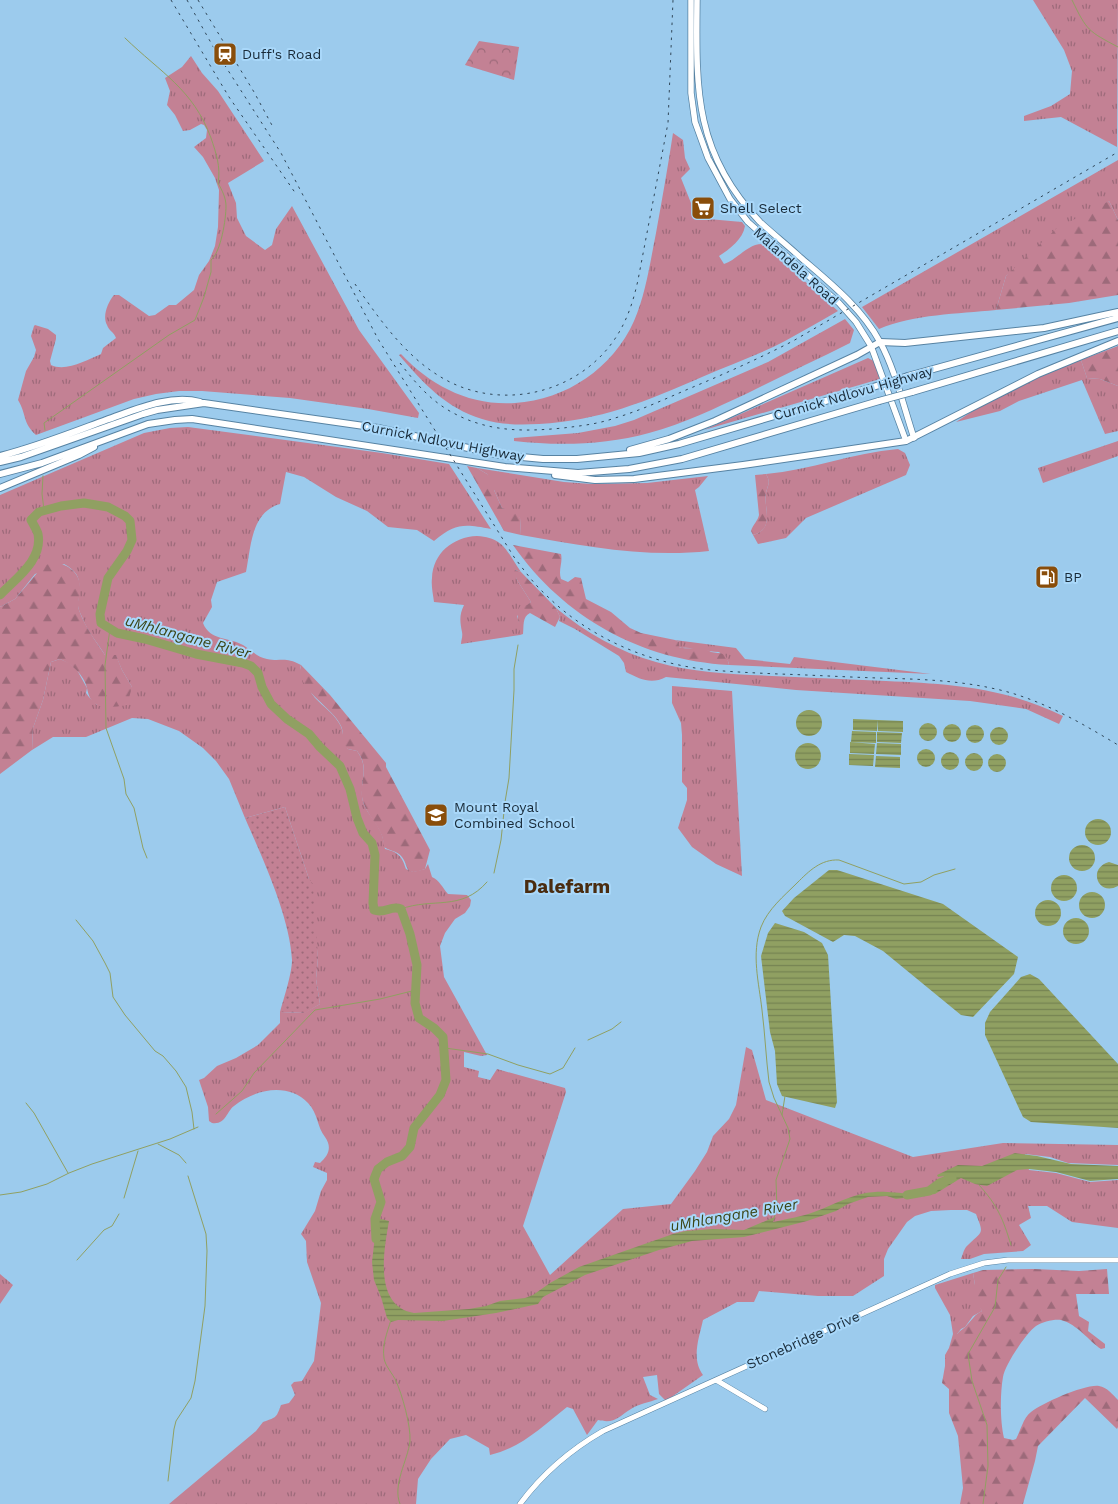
<svg xmlns="http://www.w3.org/2000/svg" width="1118" height="1504" viewBox="0 0 1118 1504" font-family="'Work Sans',sans-serif">
	<style>
		.grass { fill: url(#grass-tufts) }
		.forest { fill: url(#forest-firs) }
		.park { fill: url(#park-crowns) }
		.garden { fill: url(#garden-dots) }
		.water { fill: url(#water-rules) }
		.lines { fill: none; stroke-linecap: round; stroke-linejoin: round }
		.stream { stroke: #90a062; stroke-width: 1 }
		.river { stroke: #90a062; stroke-width: 9 }
		.tertiary-casing { stroke: #5783a3; stroke-width: 6 }
		.secondary-casing { stroke: #5783a3; stroke-width: 7 }
		.primary-casing { stroke: #5783a3; stroke-width: 8 }
		.tertiary { stroke: #fff; stroke-width: 5 }
		.secondary { stroke: #fff; stroke-width: 5.5 }
		.primary { stroke: #fff; stroke-width: 6 }
		.rail { stroke: #304759; stroke-width: 1; stroke-dasharray: 2.5 5; stroke-linecap: butt }
		.primary-bridge-casing { stroke: #5783a3; stroke-width: 8; stroke-linecap: butt }
		.primary-bridge { stroke: #fff; stroke-width: 6 }
		.labels { text-anchor: middle; dominant-baseline: central; stroke-width: 4; stroke-linejoin: round; paint-order: stroke }
		.poi-label { font-size: 14px; fill: #182a38; stroke: #a9d8fa; text-anchor: start }
		.street-label { font-size: 14px; fill: #182a38; stroke: #a9d8fa }
		.water-label { font-size: 15px; font-style: italic; fill: #3b4516; stroke: #a9d8fa }
		.district-label { font-size: 19px; font-weight: bold; fill: #4a2c10; stroke: #a9d8fa }
	</style>
	<defs>
		<pattern id="grass-tufts" width="24" height="20" patternUnits="userSpaceOnUse" patternTransform="scale(1.25)"><rect width="24" height="20" fill="#c38194"/><path d="M3 7l-1-3M5 7V3M7 7l1-3M15 17l-1-3M17 17v-4M19 17l1-3" fill="none" stroke="#9d6a7a"/></pattern>
		<pattern id="forest-firs" width="22" height="20" patternUnits="userSpaceOnUse" patternTransform="scale(1.25)"><rect width="22" height="20" fill="#c38194"/><path d="M5 1l3.5 6h-7zM16 11l3.5 6h-7z" fill="#9d6a7a"/></pattern>
		<pattern id="park-crowns" width="20" height="18" patternUnits="userSpaceOnUse" patternTransform="scale(1.25)"><rect width="20" height="18" fill="#c38194"/><path d="M2 6a3 3 0 1 1 6 0M12 15a3 3 0 1 1 6 0" fill="none" stroke="#9d6a7a"/></pattern>
		<pattern id="garden-dots" width="8" height="8" patternUnits="userSpaceOnUse" patternTransform="scale(1.25)"><rect width="8" height="8" fill="#c38194"/><path d="M2 2h.1M6 6h.1" fill="none" stroke="#9d6a7a" stroke-width="1.8" stroke-linecap="round"/></pattern>
		<pattern id="water-rules" width="6" height="5" patternUnits="userSpaceOnUse" patternTransform="scale(1.25)"><rect width="6" height="5" fill="#90a062"/><path d="M0 2.5h6" fill="none" stroke="#758352"/></pattern>
	</defs>
	<rect width="100%" height="100%" fill="#9ccbed"/>
	<!-- grass -->
	<path class="grass" d="M 1033,0 L 1118,0 L 1117,147 L 1061,117 L 1024,121 L 1024,116 L 1051,106 L 1070,94 L 1072,71 L 1064,50 Z
		M 191,56 L 202,73 L 218,91 L 264,161 L 228,183 L 236,203 L 237,218 L 246,236 L 265,250 L 272,245 L 276,229 L 292,206 L 359,330 L 419,413 L 418,418 L 368,409 L 290,398 L 202,391 L 179,391 L 156,394 L 134,399 L 36,435 C 22,422 27,415 18,400 L 26,371 L 34,357 L 36,350 L 31,336 L 34,326 L 35,325 L 48,329 L 56,335 L 56,339 L 50,361 L 51,365 C 66,372 87,360 101,354 L 103,348 L 116,338 C 114,332 109,331 107,325 C 102,316 108,302 114,295 L 119,295 L 149,316 L 155,315 L 169,305 L 176,305 L 194,290 L 199,275 L 209,261 L 215,246 L 218,227 L 219,190 L 215,178 L 203,157 L 194,147 L 206,138 L 207,130 L 204,125 L 201,124 L 190,130 L 183,131 L 175,115 L 167,105 L 170,91 L 165,78 L 182,67 Z
		M 673,133 L 683,140 L 685,158 L 690,169 L 681,178 L 697,218 L 742,222 L 745,226 C 743,239 730,249 719,256 L 724,264 C 737,260 748,243 763,244 L 838,311 C 821,321 803,331 785,341 C 759,355 729,365 702,377 C 647,401 599,421 539,424 C 519,425 501,425 482,419 C 446,408 423,383 399,355 L 401,354 C 431,386 470,406 515,403 C 566,400 613,368 634,321 C 646,293 650,263 656,233 C 662,200 668,166 673,133 Z
		M 1118,160 L 1118,220 L 1109,201 L 1006,276 L 996,310 C 957,314 915,314 879,329 L 862,307 Z
		M 845,319 L 854,330 L 850,343 C 816,360 782,376 748,393 C 715,408 684,424 649,433 C 605,445 559,446 514,441 L 514,438 L 578,433 L 615,426 L 634,420 L 768,362 Z
		M 868,358 L 874,361 L 880,379 L 704,430 Z
		M 1081,360 L 1087,378 L 1100,379 L 1118,386 L 1118,431 L 1105,434 L 1082,380 L 1019,401 L 1000,411 L 956,422 C 994,396 1038,375 1081,360 Z
		M 188,427 L 382,453 L 449,464 L 491,529 C 464,524 456,523 434,541 L 417,530 L 388,527 L 367,511 L 336,497 L 304,477 L 286,472 L 280,504 C 251,512 251,547 246,572 L 217,582 L 211,600 L 212,607 L 203,623 C 210,641 229,637 243,645 C 251,650 257,657 267,659 C 282,662 284,656 301,665 L 300,668 C 304,676 307,686 312,694 C 319,704 332,711 339,723 C 345,732 341,738 348,749 L 357,751 C 369,767 361,778 362,796 C 363,809 372,816 378,827 C 382,833 384,841 385,849 C 398,852 402,856 406,869 L 413,872 L 425,869 L 428,864 L 432,877 C 440,881 442,887 448,894 L 467,895 L 471,900 L 470,906 L 465,913 L 455,919 L 445,933 L 440,946 L 444,977 L 487,1055 L 481,1056 L 464,1052 L 464,1067 L 479,1071 L 478,1077 L 490,1080 L 497,1069 L 565,1088 L 566,1092 L 523,1226 L 550,1275 L 623,1209 L 671,1204 L 695,1171 L 707,1152 L 713,1136 L 729,1119 L 736,1105 L 746,1047 L 752,1050 L 766,1100 L 913,1157 L 1003,1143 L 1118,1145 L 1118,1165 L 1068,1163 L 1050,1157 L 1025,1154 L 1029,1170 L 1056,1173 L 1090,1182 L 1118,1180 L 1118,1228 L 1072,1222 L 1047,1206 L 1028,1206 L 1031,1218 L 1019,1225 L 1031,1245 L 1023,1251 L 984,1254 L 970,1259 L 961,1259 C 963,1254 964,1248 968,1245 C 983,1230 984,1235 976,1214 L 967,1210 L 951,1210 L 931,1211 L 915,1216 L 907,1222 L 888,1249 L 884,1259 L 884,1276 L 853,1296 L 818,1296 L 759,1291 L 754,1302 L 737,1302 L 703,1320 C 699,1338 691,1359 703,1375 L 666,1401 L 659,1394 L 657,1375 L 643,1377 L 650,1395 L 658,1399 C 650,1402 638,1404 631,1409 C 618,1417 615,1424 598,1420 L 587,1435 L 573,1409 L 567,1407 C 543,1426 521,1448 490,1455 L 489,1448 L 466,1435 L 450,1439 L 431,1459 L 418,1479 L 416,1504 L 169,1504 L 256,1431 L 263,1422 C 276,1417 276,1419 281,1405 L 289,1403 L 295,1395 L 291,1385 L 294,1382 L 302,1381 L 314,1361 L 321,1303 L 307,1262 L 306,1241 L 301,1234 L 315,1211 L 321,1191 L 327,1180 L 327,1173 L 313,1167 L 315,1162 L 320,1163 C 329,1155 332,1147 325,1137 C 317,1127 318,1113 308,1103 C 288,1082 255,1089 234,1106 C 226,1112 226,1125 212,1123 L 209,1121 L 208,1107 L 199,1080 L 204,1078 L 217,1066 L 236,1058 L 258,1045 L 280,1023 L 280,1012 L 304,1013 L 320,1004 L 316,979 L 318,958 L 309,879 L 285,807 L 245,818 L 229,779 L 216,761 L 203,748 L 179,731 L 148,719 L 132,718 L 86,737 L 53,737 L 32,750 L 33,728 L 43,700 L 51,662 L 60,659 L 69,663 L 77,670 L 87,688 L 86,693 L 89,697 L 97,705 L 132,687 L 122,670 L 116,656 L 105,655 C 97,642 87,631 82,617 C 80,613 77,607 78,602 C 79,585 84,575 64,564 L 35,574 L 15,599 L 0,607 L 0,495 L 144,433 L 170,428 Z
		M 1118,441 L 1118,456 L 1043,483 L 1038,468 Z
		M 898,449 L 905,453 L 910,465 L 906,475 L 806,518 L 786,538 L 758,544 L 753,535 C 776,528 763,507 766,493 C 768,484 771,483 766,474 C 810,470 853,453 898,449 Z
		M 477,468 L 564,482 L 592,484 L 647,483 L 708,476 L 699,487 L 695,490 L 709,551 C 646,558 583,546 521,535 L 520,518 L 502,508 L 487,474 Z
		M 477,536 C 505,538 506,551 521,572 L 515,570 L 517,580 L 531,602 L 517,616 L 520,626 L 520,635 L 461,644 C 461,640 463,637 462,632 C 460,622 459,615 464,605 L 434,602 C 433,594 431,586 432,578 C 433,553 453,537 477,536 Z
		M 556,608 C 585,632 619,652 656,662 C 694,673 733,674 772,676 C 810,678 848,679 886,681 C 951,684 1003,687 1063,716 L 1059,724 L 1026,709 L 970,701 L 796,690 L 666,677 C 651,685 640,679 626,672 L 624,663 L 619,656 L 575,629 L 559,621 L 560,617 Z
		M 675,640 L 736,648 L 745,659 L 790,664 L 794,657 L 931,674 L 729,665 L 728,661 L 719,652 C 706,652 695,647 682,648 L 679,647 L 679,642 Z
		M 672,686 L 732,691 L 742,876 L 716,864 L 692,847 L 678,828 L 687,800 L 687,788 L 682,782 L 682,735 L 681,723 L 672,703 Z
		M 973,1273 L 975,1285 L 975,1296 L 982,1311 L 973,1316 L 965,1327 L 961,1329 L 957,1334 L 953,1334 L 950,1315 L 935,1288 L 935,1285 Z
		M 0,1274 L 13,1285 L 0,1304 Z"/>
	<!-- forest -->
	<path class="forest" d="M 1109,201 L 1118,220 L 1118,295 L 1069,303 L 996,310 L 1006,276 L 1056,229 Z
		M 1118,346 L 1118,386 L 1100,379 L 1087,378 L 1081,360 Z
		M 467,466 L 477,468 L 487,474 L 494,483 L 494,490 L 502,508 L 517,513 L 520,518 L 521,535 L 504,531 Z
		M 766,474 C 771,483 768,484 766,493 C 763,506 776,529 753,535 L 751,531 C 753,524 758,521 759,515 L 755,475 Z
		M 513,545 L 561,554 C 563,563 558,570 561,579 L 568,582 L 575,577 L 581,578 L 586,599 L 611,612 L 630,628 L 641,633 L 675,640 L 679,642 L 679,647 C 686,650 696,647 703,648 C 706,649 709,651 711,652 C 721,654 726,651 729,665 C 641,660 564,618 513,545 Z
		M 54,562 C 67,564 80,572 80,587 C 81,595 76,602 79,610 C 85,627 95,640 105,655 L 116,655 L 122,670 L 132,687 L 127,705 C 107,708 91,711 87,688 C 84,675 72,664 60,659 L 51,662 L 43,700 L 33,728 L 32,750 L 0,774 L 0,607 L 15,599 L 43,566 Z
		M 515,570 L 521,572 L 556,608 L 560,617 L 555,627 L 530,613 C 522,617 524,626 523,634 L 520,635 C 520,624 514,614 521,605 L 527,605 L 531,602 L 517,580 L 514,572 Z
		M 301,665 L 330,695 L 386,763 L 386,767 L 430,850 L 425,869 C 401,878 411,864 399,854 C 395,851 388,850 384,847 C 384,827 365,816 362,797 C 360,779 370,768 357,751 L 348,749 L 344,745 C 342,739 344,732 341,726 C 332,706 294,689 301,665 Z
		M 1034,1269 L 1079,1271 L 1107,1269 L 1109,1294 L 1076,1294 L 1079,1316 L 1089,1322 L 1088,1331 L 1105,1344 L 1105,1348 L 1101,1349 C 1089,1341 1077,1324 1061,1320 C 1054,1319 1042,1322 1036,1326 C 1026,1333 1005,1365 1003,1377 C 1000,1394 1000,1421 1004,1438 L 1013,1440 L 1016,1439 C 1021,1430 1023,1418 1031,1412 C 1043,1403 1085,1384 1099,1386 C 1107,1387 1113,1395 1118,1400 L 1118,1427 L 1117,1429 L 1085,1398 L 1038,1446 L 1035,1461 L 1023,1504 L 960,1504 L 963,1488 L 958,1436 L 949,1413 L 949,1389 L 942,1383 L 945,1366 L 945,1355 L 949,1348 L 953,1334 L 957,1334 C 960,1330 964,1329 967,1325 C 973,1319 974,1315 982,1311 L 975,1300 L 975,1285 L 973,1273 L 983,1270 Z"/>
	<!-- park -->
	<path class="park" d="M 479,41 L 519,47 L 514,80 L 465,65 Z"/>
	<!-- garden -->
	<path class="garden" d="M 285,807 L 309,879 L 313,884 L 318,958 L 316,979 L 320,1004 L 305,1013 L 280,1012 C 284,998 292,973 292,960 C 290,917 262,857 245,818 Z"/>
	<!-- water -->
	<path class="water" d="M796 723a13 13 0 1 1 26 0a13 13 0 1 1-26 0Z
		M 853,719 L 878,720 L 877,731 L 853,730 Z
		M 878,720 L 903,721 L 903,732 L 878,731 Z
		M919 732a9 9 0 1 1 18 0a9 9 0 1 1-18 0Z
		M943 733a9 9 0 1 1 18 0a9 9 0 1 1-18 0Z
		M966 734a9 9 0 1 1 18 0a9 9 0 1 1-18 0Z
		M990 736a9 9 0 1 1 18 0a9 9 0 1 1-18 0Z
		M 852,731 L 876,732 L 876,743 L 851,742 Z
		M 877,732 L 902,733 L 901,743 L 877,742 Z
		M 850,742 L 875,744 L 874,754 L 850,753 Z
		M795 756a13 13 0 1 1 26 0a13 13 0 1 1-26 0Z
		M 877,743 L 901,744 L 901,755 L 876,754 Z
		M917 758a9 9 0 1 1 18 0a9 9 0 1 1-18 0Z
		M941 761a9 9 0 1 1 18 0a9 9 0 1 1-18 0Z
		M965 762a9 9 0 1 1 18 0a9 9 0 1 1-18 0Z
		M988 763a9 9 0 1 1 18 0a9 9 0 1 1-18 0Z
		M 849,754 L 874,755 L 873,766 L 849,765 Z
		M 876,756 L 900,757 L 900,768 L 875,767 Z
		M1085 832a13 13 0 1 1 26 0a13 13 0 1 1-26 0Z
		M1069 858a13 13 0 1 1 26 0a13 13 0 1 1-26 0Z
		M 1109,862 L 1118,865 L 1118,886 C 1098,897 1087,868 1109,862 Z
		M 829,870 L 837,870 L 943,904 L 1018,957 L 1014,974 L 973,1017 L 961,1015 L 883,951 L 855,936 L 844,935 L 833,942 L 785,916 L 782,911 L 794,898 Z
		M1051 888a13 13 0 1 1 26 0a13 13 0 1 1-26 0Z
		M1079 905a13 13 0 1 1 26 0a13 13 0 1 1-26 0Z
		M1035 913a13 13 0 1 1 26 0a13 13 0 1 1-26 0Z
		M1063 931a13 13 0 1 1 26 0a13 13 0 1 1-26 0Z
		M 775,923 L 804,932 L 822,943 L 828,955 L 837,1102 L 835,1108 L 782,1096 L 777,1084 L 775,1051 L 770,1032 L 761,956 L 768,933 Z
		M 1030,974 L 1039,979 L 1118,1064 L 1118,1128 L 1031,1122 L 1023,1117 L 985,1035 L 985,1023 L 990,1012 L 1021,977 Z
		M 1015,1153 L 1037,1156 L 1071,1164 L 1118,1166 L 1118,1179 L 1090,1181 L 1056,1172 L 1029,1169 L 1017,1170 L 987,1186 L 975,1184 L 961,1178 L 935,1194 L 896,1199 L 887,1196 L 868,1197 L 848,1204 L 836,1211 L 807,1221 L 744,1237 L 692,1241 L 659,1250 L 585,1275 L 543,1297 L 538,1304 L 496,1313 L 443,1321 L 398,1320 L 391,1322 L 387,1318 L 381,1297 L 374,1280 L 372,1262 L 377,1218 L 389,1221 C 384,1250 373,1306 414,1313 L 469,1309 L 486,1306 L 500,1301 L 525,1298 L 533,1295 L 550,1283 L 579,1267 L 673,1234 L 686,1231 L 713,1229 L 744,1230 L 775,1217 L 773,1222 C 786,1219 801,1217 814,1212 C 834,1205 853,1193 875,1192 C 895,1190 936,1203 944,1176 L 938,1177 L 937,1175 L 958,1165 L 982,1166 Z"/>
	<g class="lines">
		<!-- stream -->
		<path class="stream" d="M 1072,0 C 1087,31 1088,31 1118,47
			M 45,430 L 44,423 L 169,335 L 195,320 L 204,297 L 211,272 L 211,260 C 221,252 226,219 226,206 C 226,198 222,190 218,183 C 221,167 216,153 211,138 C 193,89 161,73 125,38
			M 43,476 L 42,494 L 44,510
			M 110,629 L 105,665 L 106,728 L 124,779 L 126,794 L 134,808 L 143,848 L 147,858
			M 494,873 L 501,840 L 505,802 L 509,778 L 514,690 L 514,669 L 518,645
			M 401,909 C 433,897 461,912 487,882
			M 76,920 L 93,941 L 105,963 L 110,973 L 113,997 L 125,1015 L 155,1051 L 163,1056 L 176,1071 L 186,1087 L 192,1112 L 194,1129
			M 588,1040 L 612,1029 L 621,1022
			M 445,1048 L 488,1054 L 518,1065 L 550,1074 L 563,1068 L 575,1048
			M 26,1103 L 34,1113 L 68,1173
			M 216,1114 L 242,1091 L 254,1073 L 315,1010 L 380,999 L 416,990
			M 782,1115 L 774,1098 L 769,1082 C 766,1058 765,1034 762,1010 C 759,983 751,954 761,927 C 768,909 784,896 797,883 C 809,871 821,859 839,860 L 904,884 L 921,882 L 934,875 L 955,869
			M 158,1144 L 179,1155 L 186,1163
			M 979,1185 C 998,1206 1003,1219 1011,1245
			M 0,1195 L 21,1192 L 47,1184 L 69,1173 L 92,1164 L 170,1139 L 198,1127
			M 124,1198 L 138,1151
			M 774,1218 L 777,1209 L 776,1180 L 790,1139 L 788,1128 L 782,1115 L 785,1096
			M 77,1260 L 104,1230 L 112,1226 L 119,1214
			M 391,1320 C 387,1333 382,1345 384,1358 C 385,1366 393,1374 396,1381 C 402,1394 411,1426 410,1441 C 408,1460 392,1485 400,1504
			M 168,1481 L 174,1429 L 176,1421 L 191,1398 L 195,1381 L 205,1306 L 207,1251 L 206,1234 L 188,1176
			M 983,1504 L 988,1466 L 987,1425 L 972,1381 L 968,1354 L 995,1307 L 998,1280 L 1006,1267"/>
		<!-- river -->
		<path class="river" d="M 0,595 C 16,578 43,560 38,534 C 37,530 33,524 31,520 L 39,512 L 61,506 L 84,503 L 108,507 L 125,516 L 130,521 L 132,540 L 127,551 L 108,578 L 100,614 L 101,623 L 117,633 L 145,639 L 196,654 L 243,663 L 251,666 L 258,673 L 262,687 L 271,704 L 287,719 L 309,734 L 320,747 L 340,766 L 350,789 L 357,818 L 363,833 L 372,843 L 375,855 L 373,903 L 374,910 C 386,914 390,905 401,909 L 410,934 L 417,965 L 415,1003 L 419,1018 L 434,1028 L 443,1037 L 446,1080 L 440,1095 L 414,1128 L 410,1147 L 402,1156 L 387,1162 L 378,1169 L 374,1179 L 381,1202 L 375,1219 L 376,1239
			M 907,1195 L 929,1191 L 940,1183 L 952,1178"/>
		<!-- tertiary casing -->
		<g class="tertiary-casing">
			<path id="tertiary" d="M 716,1380 L 765,1409
				M 520,1504 C 543,1473 570,1450 603,1431 L 950,1274 L 984,1263 L 1008,1260 L 1118,1260"/>
		</g>
		<!-- secondary casing -->
		<g class="secondary-casing">
			<path id="secondary" d="M 691,0 L 691,93 L 695,122 L 708,158 L 730,199 L 748,222 L 839,303 L 856,322 L 871,346 L 906,441
				M 697,0 C 696,89 694,153 760,222 C 773,234 787,245 800,257 C 829,282 861,307 880,342 C 895,369 904,408 914,438"/>
		</g>
		<!-- primary casing -->
		<g class="primary-casing">
			<path id="primary" d="M 908,376 L 1118,318
				M 912,392 L 1118,331
				M 630,450 L 669,439 L 715,421 L 857,355 L 880,342 L 905,343 L 1044,328 L 1118,312
				M 0,456 C 36,447 71,433 106,420 C 135,410 169,394 200,402
				M 0,462 L 21,457 L 143,414 L 157,410 L 204,403 L 378,428 L 500,455 L 543,459 L 577,459 L 639,453 L 679,444 L 873,387
				M 0,474 L 42,463 L 148,424 L 175,420 L 192,419 L 505,467 L 578,473 L 629,469 L 682,459 L 879,401
				M 555,475 L 595,480 L 634,479 L 743,465 L 906,441 L 1038,374 L 1118,341
				M 0,488 L 79,455 L 94,447"/>
		</g>
		<!-- tertiary -->
		<use href="#tertiary" class="tertiary"/>
		<!-- secondary -->
		<use href="#secondary" class="secondary"/>
		<!-- primary -->
		<use href="#primary" class="primary"/>
		<!-- rail -->
		<path class="rail" d="M 171,0 L 229,97 L 296,194
			M 187,0 L 215,50 L 281,153 L 378,339 L 514,557 C 524,570 533,583 545,594 C 589,638 650,664 711,670 C 734,672 756,673 779,674 C 812,675 845,677 878,678 C 915,679 954,680 991,688 C 1037,697 1078,721 1118,745
			M 198,0 L 254,92 L 274,129
			M 355,284 C 377,316 403,353 436,374 C 493,412 572,397 612,343 C 626,324 633,303 638,280 L 668,123 L 673,0
			M 400,363 C 414,381 428,398 448,410 C 485,432 522,432 563,428 C 580,426 598,424 615,418 C 639,411 663,400 686,390 C 722,375 758,359 793,341 L 1118,152"/>
		<!-- primary-bridge casing -->
		<g class="primary-bridge-casing">
			<path id="primary-bridge" d="M 873,387 L 908,376
				M 879,401 L 912,392"/>
		</g>
		<!-- primary-bridge -->
		<use href="#primary-bridge" class="primary-bridge"/>
	</g>
	<!-- icons -->
	<defs>
		<g id="station-square" transform="scale(1.25)"><rect x="-9" y="-9" width="18" height="18" rx="4" fill="#894d0a" stroke="#a9d8fa"/><path d="M-3-6H3Q5-6 5-4V2Q5 4 3 4L4.5 6H3L1.5 4h-3L-3 6H-4.5L-3 4Q-5 4-5 2V-4Q-5-6-3-6ZM-3.5-4v3h7v-3ZM-3.5 1v1.5H-2V1ZM2 1v1.5H3.5V1Z" fill="#fff"/></g>
		<g id="supermarket-square" transform="scale(1.25)"><rect x="-9" y="-9" width="18" height="18" rx="4" fill="#894d0a" stroke="#a9d8fa"/><path d="M-6-5.5h2.5l.6 2H6L4.5 2H-2.5L-4.4-4H-6ZM-1.5 3.2a1.3 1.3 0 1 0 .1 0ZM3 3.2a1.3 1.3 0 1 0 .1 0Z" fill="#fff"/></g>
		<g id="fuel-square" transform="scale(1.25)"><rect x="-9" y="-9" width="18" height="18" rx="4" fill="#894d0a" stroke="#a9d8fa"/><path d="M-5.5-6h7V0h2V4h1.3V-2.5L3-4.5l.8-.8L6-3V5H2.5V1h-1V6h-7ZM-4.2-4.7v3.2H.2V-4.7Z" fill="#fff"/></g>
		<g id="school-square" transform="scale(1.25)"><rect x="-9" y="-9" width="18" height="18" rx="4" fill="#894d0a" stroke="#a9d8fa"/><path d="M0-5L7-2L0 1L-7-2ZM-4 1L0 2.5L4 1V4Q0 6-4 4Z" fill="#fff"/></g>
	</defs>
	<g fill-rule="evenodd">
		<use href="#station-square" x="225" y="54"/>
		<use href="#supermarket-square" x="703" y="208"/>
		<use href="#fuel-square" x="1047" y="577"/>
		<use href="#school-square" x="436" y="815"/>
	</g>
	<g class="labels">
		<!-- poi labels -->
		<g class="poi-label">
			<text x="242" y="54">Duff's Road</text>
			<text x="720" y="208">Shell Select</text>
			<text x="1064" y="577">BP</text>
			<text x="454" y="807">Mount Royal<tspan x="454" dy="16">Combined School</tspan></text>
		</g>
		<!-- street labels -->
		<g class="street-label">
			<text transform="translate(796 266) rotate(42)">Malandela Road</text>
			<text transform="translate(853 393) rotate(-16)">Curnick Ndlovu Highway</text>
			<text transform="translate(443 441) rotate(11)">Curnick Ndlovu Highway</text>
			<text transform="translate(803 1340) rotate(-24)">Stonebridge Drive</text>
		</g>
		<!-- water labels -->
		<g class="water-label">
			<text transform="translate(188 637) rotate(15)">uMhlangane River</text>
			<text transform="translate(734 1215) rotate(-10)">uMhlangane River</text>
		</g>
		<!-- district labels -->
		<g class="district-label">
			<text x="567" y="886">Dalefarm</text>
		</g>
	</g>
</svg>
